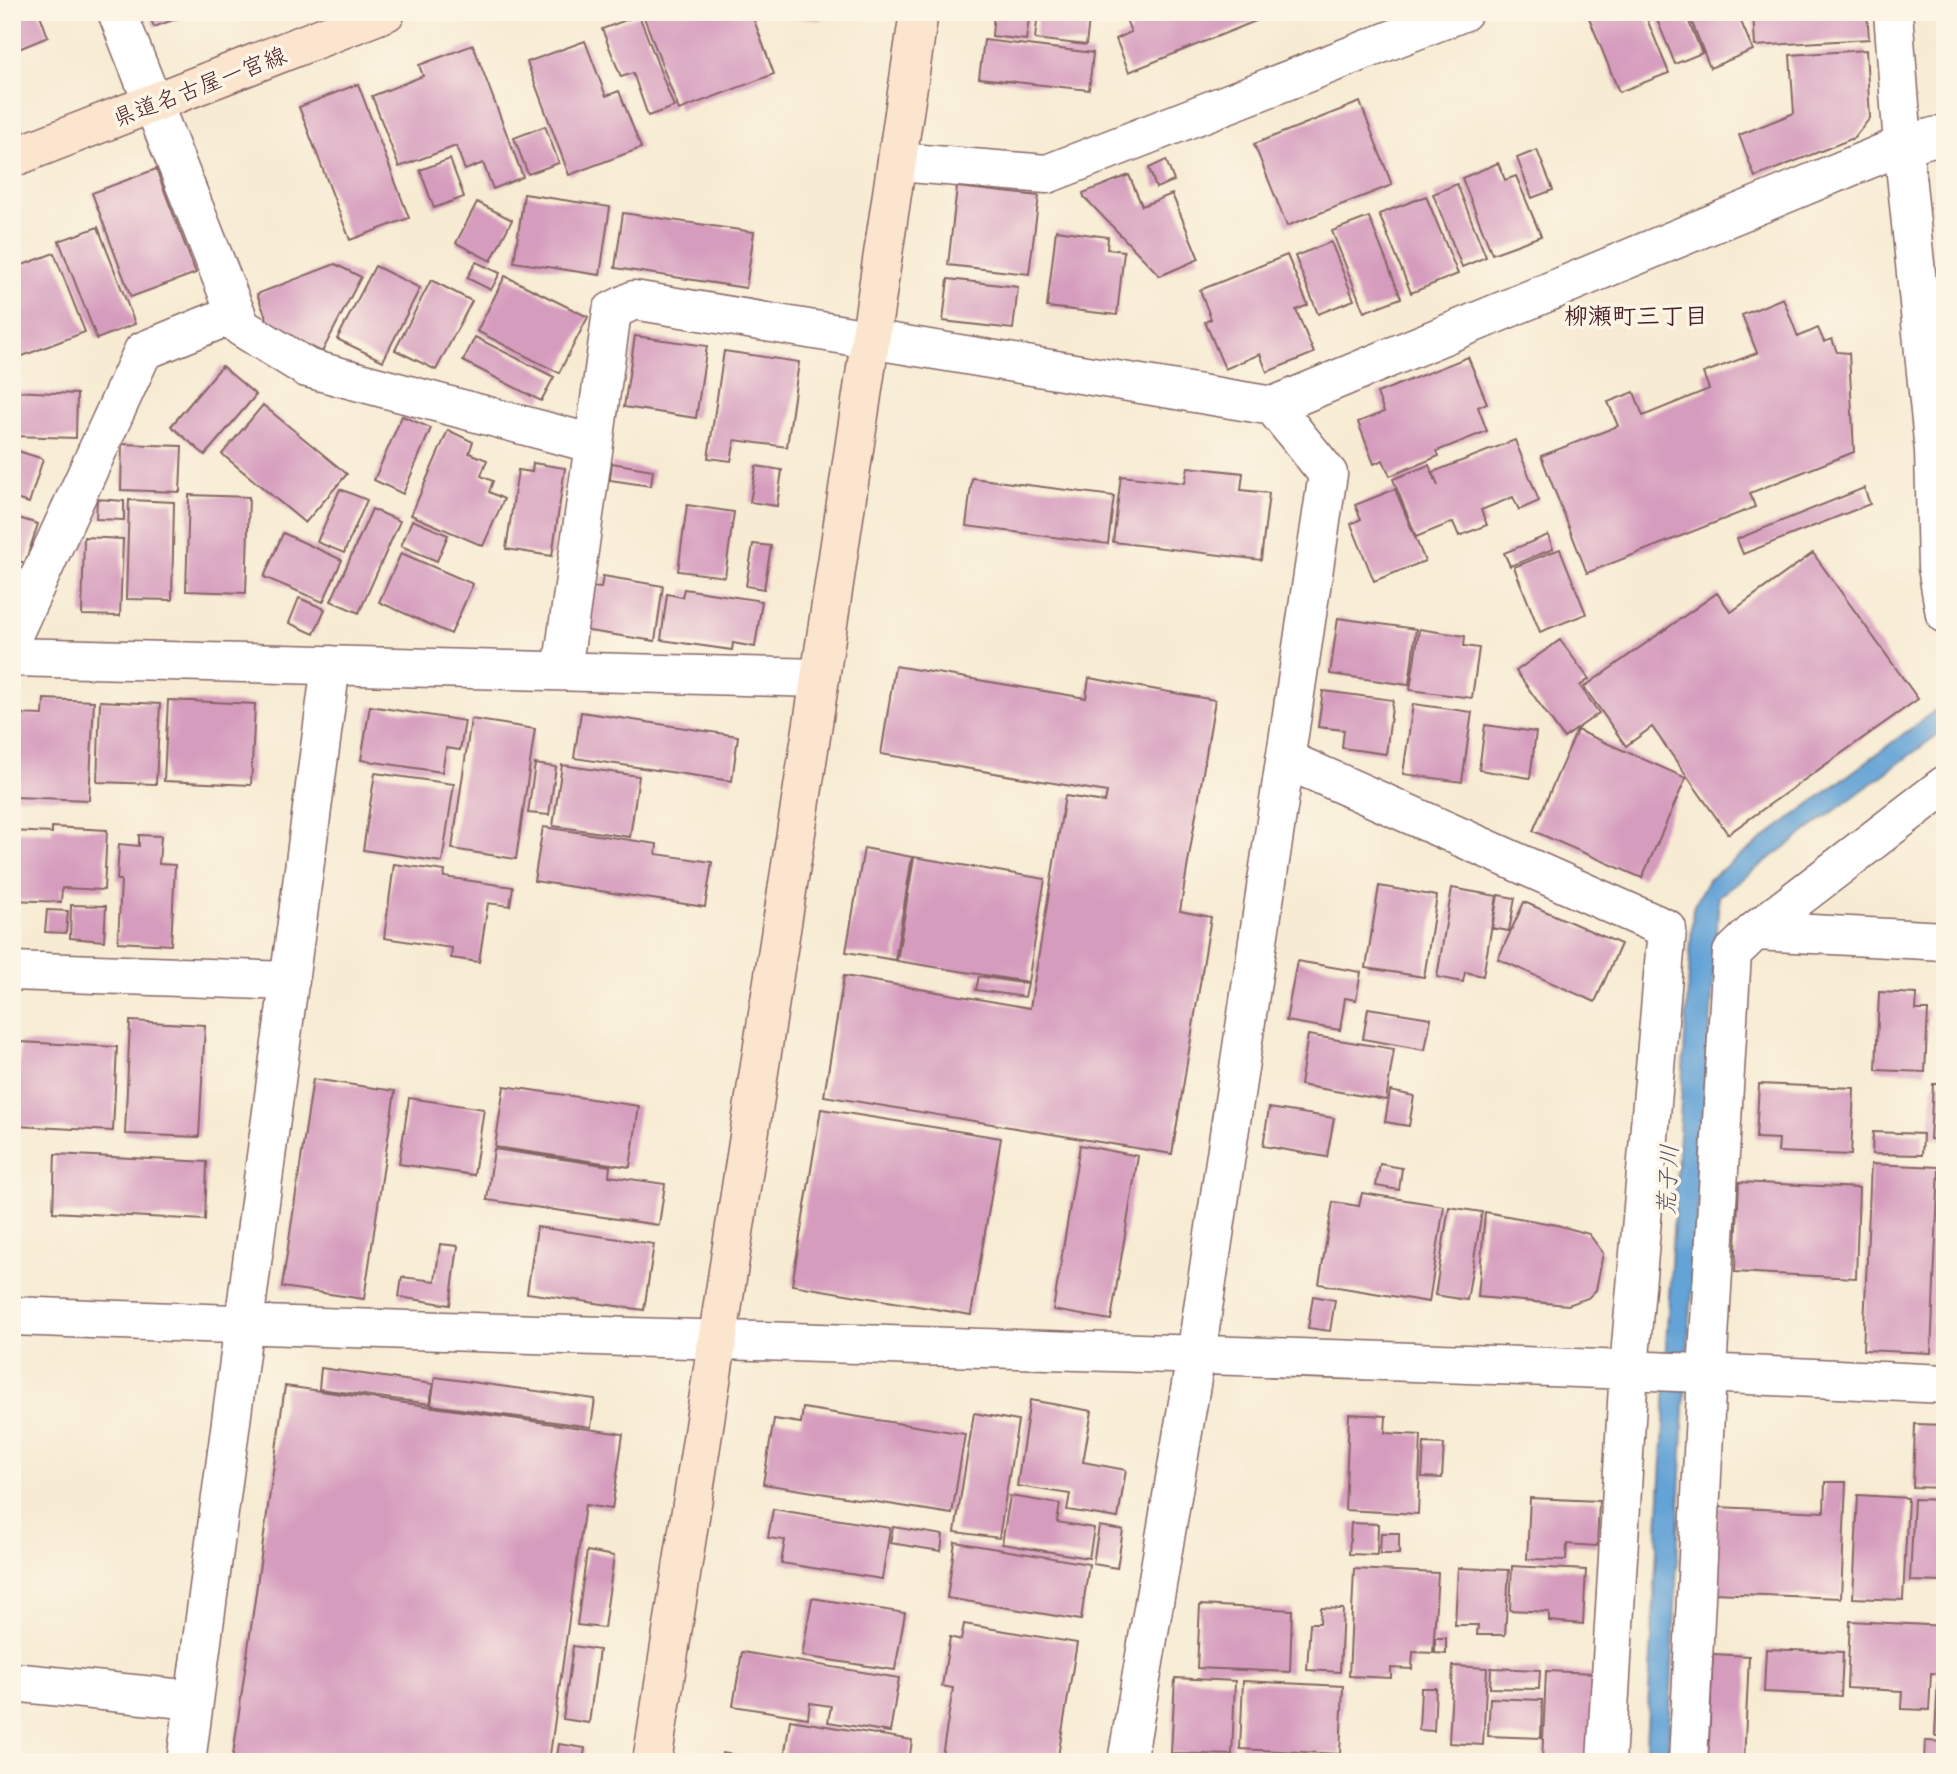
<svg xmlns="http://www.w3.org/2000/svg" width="1957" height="1774" viewBox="0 0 1957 1774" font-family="'Playpen Sans','Klee One',sans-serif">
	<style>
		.water { fill: #64a3d6; stroke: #576180; stroke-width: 2 }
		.building { fill: #d69cbe }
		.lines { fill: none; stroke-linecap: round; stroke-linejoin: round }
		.street-casing { stroke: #876666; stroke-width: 41 }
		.secondary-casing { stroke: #876666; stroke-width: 41 }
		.street { stroke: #fff; stroke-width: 38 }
		.secondary { stroke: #fbe5cf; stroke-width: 38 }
		.labels { text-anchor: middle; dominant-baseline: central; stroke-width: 7; stroke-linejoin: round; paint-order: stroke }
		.street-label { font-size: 23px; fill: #4a1f2b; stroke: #fcf5e5 }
		.neighbourhood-label { font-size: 24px; font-weight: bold; fill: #4a1f2b; stroke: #fcf5e5 }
		.water-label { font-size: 24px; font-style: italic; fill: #54546f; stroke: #fcf5e5 }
	</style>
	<rect width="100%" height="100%" fill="#fcf5e5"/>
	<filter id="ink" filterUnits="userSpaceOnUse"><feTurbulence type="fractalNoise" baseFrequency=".0143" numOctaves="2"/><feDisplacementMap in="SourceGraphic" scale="14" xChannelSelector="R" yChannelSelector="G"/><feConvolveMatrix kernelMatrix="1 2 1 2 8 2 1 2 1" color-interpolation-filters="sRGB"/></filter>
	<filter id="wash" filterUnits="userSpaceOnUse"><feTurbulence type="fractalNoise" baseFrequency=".00686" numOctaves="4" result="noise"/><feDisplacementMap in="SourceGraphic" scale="28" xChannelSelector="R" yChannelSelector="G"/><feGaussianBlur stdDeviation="1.57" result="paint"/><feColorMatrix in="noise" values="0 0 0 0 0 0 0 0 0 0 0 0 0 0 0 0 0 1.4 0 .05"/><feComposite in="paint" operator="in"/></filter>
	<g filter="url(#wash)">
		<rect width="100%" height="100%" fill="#f7ebd3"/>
		<!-- water -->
		<path class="water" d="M 1945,703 L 1945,729 L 1719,896 L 1684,1408 L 1668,1762 L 1645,1762 L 1665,1406 L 1666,1345 L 1693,908 L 1708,880 Z"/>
		<g id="blocks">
			<!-- building -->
			<path class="building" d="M 12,12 L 39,12 L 48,37 L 19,49 L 12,30 Z
				M 148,12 L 192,12 L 192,13 L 154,27 Z
				M 642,12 L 751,12 L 774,74 L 679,110 Z
				M 764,12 L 821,12 L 821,20 L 764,14 Z
				M 994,12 L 1030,12 L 1026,40 L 992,36 Z
				M 1038,12 L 1090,12 L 1086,45 L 1035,39 Z
				M 1123,12 L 1270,12 L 1271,15 L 1129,72 L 1116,39 L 1131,32 Z
				M 1605,12 L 1644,12 L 1669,73 L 1619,92 L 1589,18 Z
				M 1654,12 L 1685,12 L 1702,53 L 1675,64 Z
				M 1688,12 L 1737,12 L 1753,50 L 1710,68 Z
				M 1753,12 L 1867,12 L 1869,39 L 1755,46 Z
				M 639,15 L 674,107 L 648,116 L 633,73 L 621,77 L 602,29 Z
				M 984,40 L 1093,53 L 1089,90 L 979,78 Z
				M 585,41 L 606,96 L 619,91 L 641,148 L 569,175 L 527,62 Z
				M 473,45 L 523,177 L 493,189 L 483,163 L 465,170 L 456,146 L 399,167 L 372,96 L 423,76 L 419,65 Z
				M 1866,50 L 1870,118 L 1854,138 L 1755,177 L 1739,135 L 1794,113 L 1790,55 Z
				M 358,84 L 409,218 L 350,240 L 299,107 Z
				M 1360,102 L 1392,185 L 1287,226 L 1254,144 Z
				M 545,126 L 559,163 L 528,174 L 514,138 Z
				M 1537,150 L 1553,190 L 1532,198 L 1517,158 Z
				M 450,159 L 464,197 L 434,208 L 420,170 Z
				M 1166,160 L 1174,181 L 1156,188 L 1149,168 Z
				M 1498,163 L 1505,180 L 1516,176 L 1541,236 L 1492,254 L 1462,178 Z
				M 156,169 L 196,273 L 131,297 L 92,193 Z
				M 1129,175 L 1142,206 L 1172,194 L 1199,259 L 1160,276 L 1084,197 L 1083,193 Z
				M 1457,184 L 1486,257 L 1462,267 L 1433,194 Z
				M 957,187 L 1039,196 L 1029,274 L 948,265 Z
				M 524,194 L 610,207 L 600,275 L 514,262 Z
				M 1426,196 L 1458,274 L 1411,293 L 1379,214 Z
				M 477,202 L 512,220 L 491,261 L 456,243 Z
				M 623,213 L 754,232 L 746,288 L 615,268 Z
				M 1369,217 L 1401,298 L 1364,312 L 1332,231 Z
				M 98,227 L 135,324 L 97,339 L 59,241 Z
				M 1056,230 L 1108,237 L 1107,249 L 1124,251 L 1117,315 L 1047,307 Z
				M 1331,242 L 1354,300 L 1318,314 L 1295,256 Z
				M 54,253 L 85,332 L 20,357 L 12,335 L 12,269 Z
				M 1287,255 L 1308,305 L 1296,310 L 1314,353 L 1267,372 L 1260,354 L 1225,369 L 1205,322 L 1211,319 L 1200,290 Z
				M 476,262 L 500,273 L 491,290 L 467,278 Z
				M 335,264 L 361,277 L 322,352 L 270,327 L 257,294 Z
				M 375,266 L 420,288 L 383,361 L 337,339 Z
				M 505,276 L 588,317 L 559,373 L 477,331 Z
				M 948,279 L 1018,287 L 1013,329 L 943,321 Z
				M 431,280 L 472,301 L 436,370 L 395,350 Z
				M 1783,298 L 1798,337 L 1818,328 L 1824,342 L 1832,339 L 1837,352 L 1849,353 L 1854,452 L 1750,493 L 1755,507 L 1587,573 L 1541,456 L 1618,426 L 1608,402 L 1634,392 L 1643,416 L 1709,389 L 1703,373 L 1757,353 L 1742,315 Z
				M 635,336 L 707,346 L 696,418 L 624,407 Z
				M 475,337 L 554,377 L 541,401 L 463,361 Z
				M 724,351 L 799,362 L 787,447 L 735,440 L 731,461 L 708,458 Z
				M 1468,357 L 1487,403 L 1478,407 L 1487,431 L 1437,451 L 1439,456 L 1390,476 L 1383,460 L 1374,464 L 1358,422 L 1384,412 L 1377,393 Z
				M 222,366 L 256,395 L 205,455 L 171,426 Z
				M 12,391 L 77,394 L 76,438 L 12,436 Z
				M 263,405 L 347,474 L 305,523 L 222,454 Z
				M 402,416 L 431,428 L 403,494 L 374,480 Z
				M 448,430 L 473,442 L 469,453 L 487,460 L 481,476 L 493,481 L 489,492 L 504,499 L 483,546 L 411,515 Z
				M 1515,440 L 1539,501 L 1519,510 L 1513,497 L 1481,510 L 1487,525 L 1459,536 L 1453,522 L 1416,537 L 1393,479 L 1429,465 L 1438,486 L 1433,472 Z
				M 122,444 L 182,446 L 180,492 L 121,490 Z
				M 12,449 L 43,459 L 29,503 L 12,498 Z
				M 533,463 L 565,468 L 552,556 L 506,549 L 518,470 L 532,472 Z
				M 612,463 L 653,470 L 651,486 L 610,480 Z
				M 756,466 L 782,470 L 777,506 L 750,502 Z
				M 1188,467 L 1243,473 L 1241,490 L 1269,493 L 1261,560 L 1113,542 L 1121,476 L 1185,483 Z
				M 972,478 L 1114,496 L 1108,544 L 966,526 Z
				M 1864,488 L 1870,504 L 1743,554 L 1737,539 Z
				M 340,489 L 367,500 L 344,553 L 317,542 Z
				M 1395,489 L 1425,561 L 1374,581 L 1351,524 L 1361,519 L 1355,505 Z
				M 189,495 L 249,497 L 246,593 L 186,591 Z
				M 97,499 L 124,501 L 124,520 L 96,519 Z
				M 129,500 L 174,502 L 172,600 L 126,599 Z
				M 687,505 L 734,512 L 725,577 L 678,571 Z
				M 372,509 L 400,521 L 359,613 L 331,601 Z
				M 12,516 L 38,524 L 25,563 L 12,559 Z
				M 412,520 L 448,535 L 437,561 L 401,546 Z
				M 283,533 L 342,560 L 323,602 L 264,577 Z
				M 1548,535 L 1553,549 L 1510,566 L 1504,553 Z
				M 84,537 L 123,539 L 120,616 L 82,615 Z
				M 753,544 L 771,546 L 764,589 L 746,586 Z
				M 1560,549 L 1586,614 L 1540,632 L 1514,567 Z
				M 401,553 L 473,584 L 451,634 L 379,602 Z
				M 1813,553 L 1918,699 L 1728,834 L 1652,727 L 1626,746 L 1584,687 L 1717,593 L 1731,612 Z
				M 603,576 L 663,586 L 655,641 L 582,630 L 588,587 L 601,588 Z
				M 684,589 L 762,601 L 755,647 L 733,643 L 732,650 L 661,640 L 667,594 L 682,597 Z
				M 299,598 L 325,609 L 314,634 L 289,623 Z
				M 1338,618 L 1416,629 L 1409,685 L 1330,674 Z
				M 1419,629 L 1465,636 L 1464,646 L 1479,648 L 1472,698 L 1410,690 Z
				M 1560,640 L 1589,679 L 1580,686 L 1599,713 L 1564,738 L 1516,671 Z
				M 895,666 L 1086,698 L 1089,678 L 1215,700 L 1180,911 L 1211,917 L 1172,1154 L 824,1096 L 844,976 L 1030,1008 L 1065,796 L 1105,802 L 1107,792 L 881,754 Z
				M 1323,691 L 1393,700 L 1386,754 L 1342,748 L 1344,730 L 1318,727 Z
				M 44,699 L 94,701 L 89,800 L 14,797 L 17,714 L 43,715 Z
				M 168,700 L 255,704 L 251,785 L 164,781 Z
				M 100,701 L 160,704 L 156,784 L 97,782 Z
				M 1413,704 L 1472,712 L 1462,782 L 1403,774 Z
				M 370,706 L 465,721 L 460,750 L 446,748 L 442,772 L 361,760 Z
				M 581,712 L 738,736 L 732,781 L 574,758 Z
				M 471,719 L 535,729 L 516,859 L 452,849 Z
				M 1485,725 L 1536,732 L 1530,778 L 1479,770 Z
				M 1577,730 L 1686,778 L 1642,878 L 1533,831 Z
				M 535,764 L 556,767 L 549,815 L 528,813 Z
				M 562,765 L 639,776 L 630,837 L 553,826 Z
				M 375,773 L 454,784 L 442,862 L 363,850 Z
				M 52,827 L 107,830 L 104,890 L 62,888 L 61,902 L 12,900 L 12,831 L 52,833 Z
				M 543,827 L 657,844 L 656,854 L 712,862 L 705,907 L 534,881 Z
				M 139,835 L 161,836 L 159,864 L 175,865 L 171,945 L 118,942 L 121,880 L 117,880 L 119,844 L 139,846 Z
				M 864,848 L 912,857 L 895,960 L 846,952 Z
				M 914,857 L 1045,879 L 1028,982 L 897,961 Z
				M 394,864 L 445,871 L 444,877 L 513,887 L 510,906 L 488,903 L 479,962 L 451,958 L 452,948 L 384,938 Z
				M 1379,886 L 1437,896 L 1424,977 L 1366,968 Z
				M 1452,888 L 1497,896 L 1483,976 L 1465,972 L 1463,982 L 1437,977 Z
				M 1498,895 L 1515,898 L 1509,931 L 1492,928 Z
				M 1524,902 L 1621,944 L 1595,1002 L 1498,959 Z
				M 71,905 L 106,906 L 104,941 L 70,938 Z
				M 47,910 L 68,911 L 66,933 L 45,932 Z
				M 1297,961 L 1361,972 L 1356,1000 L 1345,998 L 1340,1030 L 1286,1021 Z
				M 979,976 L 1028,984 L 1025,997 L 976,990 Z
				M 1879,992 L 1917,994 L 1916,1010 L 1928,1010 L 1925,1072 L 1876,1070 Z
				M 1368,1008 L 1431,1018 L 1425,1050 L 1363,1039 Z
				M 130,1021 L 205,1025 L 199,1137 L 125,1134 Z
				M 1308,1035 L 1394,1049 L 1386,1100 L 1300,1085 Z
				M 20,1042 L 117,1047 L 113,1131 L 16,1126 Z
				M 313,1079 L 395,1091 L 364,1299 L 282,1287 Z
				M 1759,1084 L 1854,1088 L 1851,1155 L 1778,1152 L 1779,1139 L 1756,1138 Z
				M 1933,1084 L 1945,1084 L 1945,1140 L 1930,1139 Z
				M 504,1086 L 639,1106 L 630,1167 L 495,1147 Z
				M 1390,1091 L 1414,1096 L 1409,1126 L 1385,1122 Z
				M 409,1098 L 484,1109 L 474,1175 L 399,1164 Z
				M 1269,1108 L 1334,1118 L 1327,1157 L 1263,1146 Z
				M 821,1109 L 1001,1138 L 971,1315 L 792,1285 Z
				M 1873,1132 L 1923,1134 L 1922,1155 L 1872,1154 Z
				M 1080,1145 L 1138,1156 L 1111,1320 L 1053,1310 Z
				M 494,1149 L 610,1166 L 609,1176 L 665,1184 L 659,1225 L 487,1200 Z
				M 55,1154 L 207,1162 L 205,1220 L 53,1212 Z
				M 1380,1164 L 1402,1168 L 1399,1190 L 1376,1186 Z
				M 1871,1164 L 1939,1167 L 1931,1353 L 1863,1350 Z
				M 1739,1182 L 1859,1188 L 1856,1278 L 1735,1272 Z
				M 1362,1193 L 1444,1206 L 1429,1302 L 1319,1284 L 1333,1202 L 1359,1206 Z
				M 1449,1207 L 1482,1212 L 1467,1300 L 1435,1295 Z
				M 1485,1212 L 1557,1225 L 1589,1234 L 1603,1253 L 1596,1290 L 1588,1298 L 1568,1305 L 1478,1297 Z
				M 537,1227 L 654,1244 L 644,1310 L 527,1293 Z
				M 440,1244 L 458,1246 L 450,1305 L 399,1297 L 402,1277 L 435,1281 Z
				M 1313,1296 L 1335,1300 L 1330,1331 L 1308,1328 Z
				M 321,1368 L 433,1384 L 430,1404 L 319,1389 Z
				M 435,1377 L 595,1399 L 591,1427 L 431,1405 Z
				M 285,1386 L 623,1434 L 612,1509 L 585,1505 L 549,1762 L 232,1762 Z
				M 1030,1400 L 1092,1411 L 1083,1462 L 1126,1470 L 1118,1518 L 1067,1510 L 1070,1494 L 1017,1486 Z
				M 803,1408 L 965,1434 L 952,1514 L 763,1484 L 774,1419 L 801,1423 Z
				M 974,1413 L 1018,1421 L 999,1538 L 955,1532 Z
				M 1349,1414 L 1386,1416 L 1385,1433 L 1421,1435 L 1418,1514 L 1345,1510 Z
				M 1915,1424 L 1945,1425 L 1944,1488 L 1913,1487 Z
				M 1424,1443 L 1444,1444 L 1442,1478 L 1422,1477 Z
				M 1825,1482 L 1846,1482 L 1841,1598 L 1714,1593 L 1718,1507 L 1824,1512 Z
				M 1858,1495 L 1908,1498 L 1903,1600 L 1853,1598 Z
				M 1010,1496 L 1060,1504 L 1057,1522 L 1094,1528 L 1089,1558 L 1002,1544 Z
				M 1530,1498 L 1599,1501 L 1597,1546 L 1567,1544 L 1566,1560 L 1527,1559 Z
				M 1914,1499 L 1945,1500 L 1945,1582 L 1910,1581 Z
				M 773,1509 L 890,1528 L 882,1579 L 781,1563 L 785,1540 L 768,1538 Z
				M 1351,1523 L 1378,1524 L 1377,1555 L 1349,1554 Z
				M 1099,1526 L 1123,1530 L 1117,1568 L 1093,1564 Z
				M 893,1527 L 943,1535 L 941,1551 L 890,1543 Z
				M 1381,1533 L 1399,1533 L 1399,1554 L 1380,1554 Z
				M 955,1542 L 1089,1564 L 1081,1620 L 947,1598 Z
				M 587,1551 L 614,1556 L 604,1628 L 577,1625 Z
				M 1512,1566 L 1586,1570 L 1583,1624 L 1549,1621 L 1549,1612 L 1510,1610 Z
				M 1458,1568 L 1509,1570 L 1505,1635 L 1477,1635 L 1478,1625 L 1455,1625 Z
				M 1354,1569 L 1438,1573 L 1433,1653 L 1413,1652 L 1412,1669 L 1391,1668 L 1391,1678 L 1349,1676 Z
				M 812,1598 L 905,1613 L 895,1670 L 802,1656 Z
				M 1200,1605 L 1292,1610 L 1290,1672 L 1197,1668 Z
				M 1321,1608 L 1343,1609 L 1340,1672 L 1307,1670 L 1310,1623 L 1320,1623 Z
				M 1850,1621 L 1945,1626 L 1945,1674 L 1931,1673 L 1929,1710 L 1901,1709 L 1902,1691 L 1847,1688 Z
				M 964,1624 L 1077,1643 L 1057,1762 L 941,1762 L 953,1688 L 942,1686 L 950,1637 L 961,1640 Z
				M 1435,1638 L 1446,1638 L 1446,1654 L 1435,1653 Z
				M 573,1646 L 599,1650 L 589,1723 L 563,1719 Z
				M 1766,1649 L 1843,1652 L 1841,1696 L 1764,1692 Z
				M 742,1652 L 899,1678 L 890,1732 L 828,1722 L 831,1706 L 810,1703 L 808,1718 L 733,1706 Z
				M 1713,1654 L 1749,1656 L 1744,1762 L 1708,1762 Z
				M 1453,1666 L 1487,1668 L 1483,1745 L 1449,1743 Z
				M 1491,1668 L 1540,1670 L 1539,1689 L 1490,1688 Z
				M 1546,1671 L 1595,1673 L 1590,1762 L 1542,1762 Z
				M 1175,1678 L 1235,1681 L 1232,1755 L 1171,1753 Z
				M 1938,1679 L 1945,1680 L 1945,1736 L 1935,1736 Z
				M 1243,1681 L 1343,1686 L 1340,1754 L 1240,1749 Z
				M 1421,1688 L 1436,1688 L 1434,1731 L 1419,1730 Z
				M 1490,1698 L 1542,1700 L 1541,1738 L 1488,1736 Z
				M 790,1720 L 912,1740 L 909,1762 L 851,1762 L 824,1758 L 823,1762 L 802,1762 L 784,1758 Z
				M 1925,1741 L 1945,1742 L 1945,1762 L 1924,1762 Z
				M 559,1744 L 585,1748 L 583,1762 L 556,1762 Z
				M 722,1753 L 766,1760 L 766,1762 L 721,1762 Z"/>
		</g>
	</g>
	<g filter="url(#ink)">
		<use href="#blocks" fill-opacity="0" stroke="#876666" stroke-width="2"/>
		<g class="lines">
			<!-- street casing -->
			<g class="street-casing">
				<path id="street" d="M 117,12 L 241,327 L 307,368 L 594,444 L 612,311 L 634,300 L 1273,406 L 1328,474 L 1196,1355 L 1127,1762
					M 1893,12 L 1903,145 L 1934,451 L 1937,567 L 1945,614
					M 897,162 L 1047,174 L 1463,12
					M 1273,406 L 1903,145 L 1945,134
					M 12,637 L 143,351 L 236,313
					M 12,657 L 820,678
					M 562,671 L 594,444
					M 1285,759 L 1667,929 L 1629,1369 L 1606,1762
					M 1755,931 L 1945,941
					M 12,971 L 290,981
					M 12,1316 C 656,1341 1301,1353 1945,1384
					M 12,1682 L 194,1700
					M 186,1762 L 331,665
					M 1688,1762 L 1707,1372 L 1732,953 L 1755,931 L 1945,785"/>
			</g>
			<!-- secondary casing -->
			<g class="secondary-casing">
				<path id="secondary" d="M 12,158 L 386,12
					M 652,1762 L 820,678 L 919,12"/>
			</g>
			<!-- street -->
			<use href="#street" class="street"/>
			<!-- secondary -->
			<use href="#secondary" class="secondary"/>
		</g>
	</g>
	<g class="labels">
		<!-- street labels -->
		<g class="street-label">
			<text transform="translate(199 85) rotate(-21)">県道名古屋一宮線</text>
		</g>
		<!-- neighbourhood labels -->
		<g class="neighbourhood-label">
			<text x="1636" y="314">柳瀬町三丁目</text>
		</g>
		<!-- water labels -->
		<g class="water-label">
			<text transform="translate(1666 1180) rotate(-87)">荒子川</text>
		</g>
	</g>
	<!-- margin -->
	<rect width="1957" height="1774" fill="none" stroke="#fcf5e5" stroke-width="42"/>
</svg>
